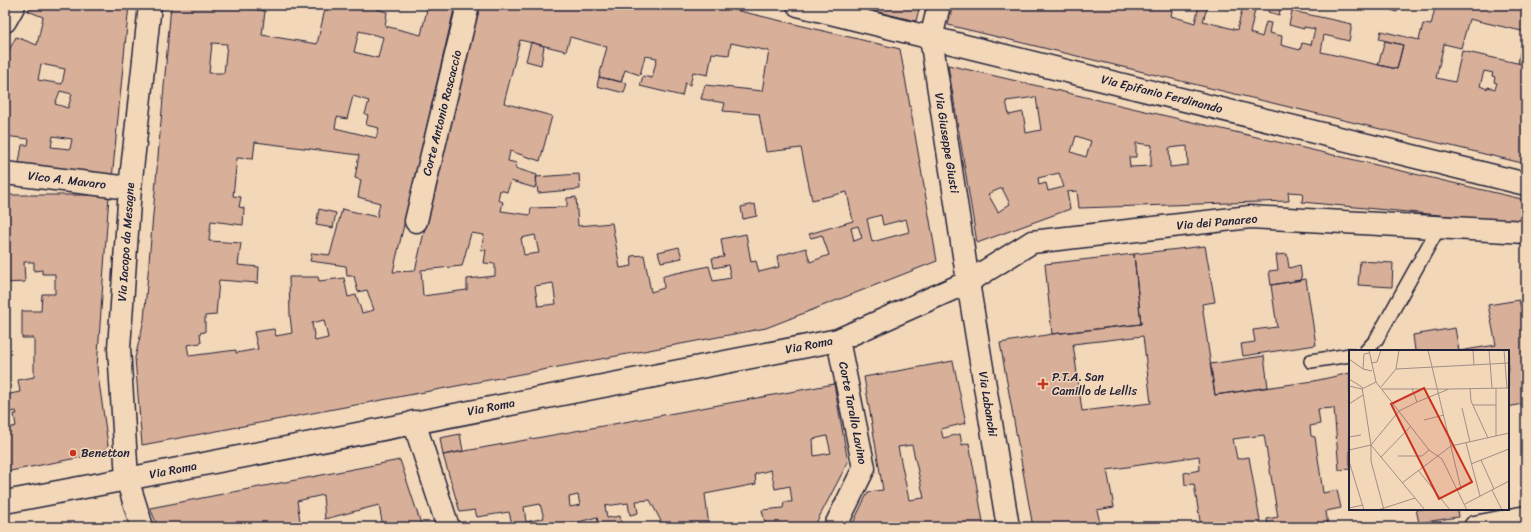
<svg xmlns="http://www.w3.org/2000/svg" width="1531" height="532" viewBox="0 0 1531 532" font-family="Sriracha,sans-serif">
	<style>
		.building { fill: #d8af99; stroke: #22223b; fill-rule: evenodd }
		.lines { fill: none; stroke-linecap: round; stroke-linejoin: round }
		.service-casing { stroke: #22223b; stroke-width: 16 }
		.minor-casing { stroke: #22223b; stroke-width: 25 }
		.secondary-casing { stroke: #22223b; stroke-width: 25 }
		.service { stroke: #f2d7b9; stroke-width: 13 }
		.minor { stroke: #f2d7b9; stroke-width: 22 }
		.secondary { stroke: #f2d7b9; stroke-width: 22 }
		.poi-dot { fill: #c8321e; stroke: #f2d7b9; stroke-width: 1.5 }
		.labels { text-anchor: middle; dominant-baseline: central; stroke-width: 3; stroke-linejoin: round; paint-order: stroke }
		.street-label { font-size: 12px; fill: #22223b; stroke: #f2d7b9 }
		.poi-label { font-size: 12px; fill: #22223b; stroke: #f2d7b9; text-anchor: start }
		.inset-road { fill: none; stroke: #9f8f87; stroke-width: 1 }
		.view { fill: #c8321e; fill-opacity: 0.15; stroke: #c8321e; stroke-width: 2 }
		.inset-edge { fill: none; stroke: #22223b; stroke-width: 2 }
	</style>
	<rect width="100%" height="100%" fill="#f2d7b9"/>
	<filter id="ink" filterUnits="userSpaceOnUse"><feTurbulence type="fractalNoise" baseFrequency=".025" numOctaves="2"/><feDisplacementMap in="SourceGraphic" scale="8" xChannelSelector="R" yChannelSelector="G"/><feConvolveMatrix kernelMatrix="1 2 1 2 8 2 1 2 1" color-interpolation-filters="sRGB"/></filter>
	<g filter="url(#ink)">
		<!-- building -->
		<path class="building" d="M 31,5 L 129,5 L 112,179 L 18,169 L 22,145 L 28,145 L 29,139 L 5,136 L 5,58 L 16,37 L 37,45 L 43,17 L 28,11 ZM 41,64 L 65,69 L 62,84 L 38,80 ZM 60,91 L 72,94 L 68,108 L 55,104 ZM 53,136 L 72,139 L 70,149 L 51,147 Z
			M 171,5 L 230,5 L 265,11 L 262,35 L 317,44 L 326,5 L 377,5 L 376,9 L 387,12 L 385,26 L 421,35 L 428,5 L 455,5 L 393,272 L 415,271 L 477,5 L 714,5 L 900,49 L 937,261 L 766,328 L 142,445 L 135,358 L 144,320 ZM 359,31 L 383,37 L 378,58 L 354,52 ZM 570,37 L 607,47 L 599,77 L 621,82 L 625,70 L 640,75 L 645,56 L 657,58 L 652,78 L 643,76 L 640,86 L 682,96 L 685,83 L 690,85 L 693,72 L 708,75 L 712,53 L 729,55 L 731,43 L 769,51 L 762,91 L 705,85 L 701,99 L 725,103 L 723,111 L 759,114 L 766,152 L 801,148 L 812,200 L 847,192 L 853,221 L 809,234 L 811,238 L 822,235 L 829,255 L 810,262 L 806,248 L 777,256 L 779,267 L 759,272 L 756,261 L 751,262 L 746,234 L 721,239 L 724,257 L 712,258 L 714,268 L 728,265 L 731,278 L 713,281 L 709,266 L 663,276 L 664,288 L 651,292 L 644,255 L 631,256 L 632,266 L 620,268 L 612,223 L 578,226 L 576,197 L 567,198 L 567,207 L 531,208 L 530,215 L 501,211 L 503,202 L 498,200 L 500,190 L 507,192 L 511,181 L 535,188 L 537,175 L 515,168 L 517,163 L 508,161 L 510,151 L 540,161 L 552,116 L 504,103 L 520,40 L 566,51 ZM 212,43 L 227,44 L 224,73 L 209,73 ZM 353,96 L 369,101 L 365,114 L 368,115 L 366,125 L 379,128 L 376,138 L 335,128 L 337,117 L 347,119 ZM 255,142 L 359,155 L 355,178 L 361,180 L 358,197 L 380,203 L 377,217 L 342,209 L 330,255 L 312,253 L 310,261 L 346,266 L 347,276 L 354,276 L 358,292 L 367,290 L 374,310 L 362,313 L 356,295 L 348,297 L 344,278 L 319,281 L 318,277 L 289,277 L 290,316 L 292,333 L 276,336 L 274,329 L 254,332 L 258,349 L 236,353 L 236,350 L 189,356 L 187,345 L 201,343 L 200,333 L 205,332 L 205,316 L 216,315 L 219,280 L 258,283 L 259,267 L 238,265 L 241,243 L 209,241 L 211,221 L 243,225 L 244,208 L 239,207 L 241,197 L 233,196 L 237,158 L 253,159 ZM 881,215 L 883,225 L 906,219 L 909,232 L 872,242 L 867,219 ZM 858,226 L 862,238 L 854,241 L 851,228 ZM 471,233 L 484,235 L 481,250 L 486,250 L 484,263 L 495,264 L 495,276 L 467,279 L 467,290 L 423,296 L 421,270 L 462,266 ZM 535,235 L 539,253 L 524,255 L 521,238 ZM 553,283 L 556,304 L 538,306 L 535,286 ZM 324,320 L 328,338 L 315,341 L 312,323 Z
			M 849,5 L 920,5 L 916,21 Z
			M 953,5 L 1126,5 L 1142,8 L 1142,5 L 1173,5 L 1171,16 L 1195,23 L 1199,5 L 1208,5 L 1203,21 L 1237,30 L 1243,6 L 1239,5 L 1256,5 L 1250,33 L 1262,37 L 1266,22 L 1271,23 L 1269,33 L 1282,36 L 1281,45 L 1300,50 L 1302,43 L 1311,45 L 1315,29 L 1304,27 L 1304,29 L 1289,25 L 1292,11 L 1352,24 L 1349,41 L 1324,35 L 1321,52 L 1397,69 L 1403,45 L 1379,39 L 1381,31 L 1419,40 L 1423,24 L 1431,25 L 1435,8 L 1424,5 L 1526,5 L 1526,32 L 1469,19 L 1461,48 L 1444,44 L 1436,78 L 1455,82 L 1462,51 L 1526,65 L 1526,164 L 948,25 ZM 1484,71 L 1493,73 L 1492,76 L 1495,77 L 1494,82 L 1497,83 L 1495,89 L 1488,87 L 1487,89 L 1480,86 Z
			M 1265,5 L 1281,5 L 1279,15 L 1268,12 L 1269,6 Z
			M 1389,5 L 1399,5 L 1397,12 L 1388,9 Z
			M 1385,41 L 1403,45 L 1397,69 L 1378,65 Z
			M 531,42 L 544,46 L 541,65 L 526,61 Z
			M 1522,43 L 1526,43 L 1526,65 L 1518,63 Z
			M 948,65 L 1526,200 L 1526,216 L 1524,223 L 1302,202 L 1303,193 L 1288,192 L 1289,201 L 1079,208 L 1077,191 L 1067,192 L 1070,209 L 977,243 ZM 1036,97 L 1041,130 L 1026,133 L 1023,112 L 1009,115 L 1006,101 ZM 1076,136 L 1091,141 L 1086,157 L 1071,152 ZM 1136,143 L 1152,145 L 1151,156 L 1151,166 L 1130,167 L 1129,157 L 1136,157 ZM 1187,146 L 1188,165 L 1170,167 L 1169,148 ZM 1059,173 L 1064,187 L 1048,191 L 1046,183 L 1039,185 L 1038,178 ZM 1002,188 L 1010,204 L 998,212 L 988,194 Z
			M 599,77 L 627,83 L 624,93 L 597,86 Z
			M 579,174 L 580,189 L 538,193 L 536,177 Z
			M 5,195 L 109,195 L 97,368 L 108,445 L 103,453 L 5,472 L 5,429 L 16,426 L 14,414 L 17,414 L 16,411 L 5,413 L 5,395 L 20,392 L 18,380 L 34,377 L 34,338 L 22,338 L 22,311 L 41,311 L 42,294 L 55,294 L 55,274 L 42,274 L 42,270 L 34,271 L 34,262 L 24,262 L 25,282 L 5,283 Z
			M 755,204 L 757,216 L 743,219 L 741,207 Z
			M 319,209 L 336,213 L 333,228 L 316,225 Z
			M 1205,246 L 1215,302 L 1202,304 L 1215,395 L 1314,381 L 1350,373 L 1350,469 L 1339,470 L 1334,408 L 1318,409 L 1320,424 L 1310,426 L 1311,436 L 1315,437 L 1323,493 L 1337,490 L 1341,508 L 1326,511 L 1328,527 L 1268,527 L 1267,519 L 1278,517 L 1264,435 L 1233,439 L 1237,459 L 1249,457 L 1261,527 L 1201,527 L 1194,484 L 1185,485 L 1184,473 L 1200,470 L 1199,456 L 1107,470 L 1114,507 L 1097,510 L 1101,527 L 1033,527 L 1000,343 L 1052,334 L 1141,324 L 1134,254 ZM 1143,336 L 1151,403 L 1082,411 L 1073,344 Z
			M 679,247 L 682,258 L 661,262 L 658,252 Z
			M 1134,254 L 1141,324 L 1052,334 L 1045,264 Z
			M 1287,254 L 1289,268 L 1300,265 L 1302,280 L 1271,285 L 1269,271 L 1278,270 L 1276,255 Z
			M 1360,261 L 1393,263 L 1392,287 L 1358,285 Z
			M 1306,279 L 1316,345 L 1243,356 L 1241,344 L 1255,342 L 1253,330 L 1277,327 L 1271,285 Z
			M 1519,300 L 1526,328 L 1526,403 L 1508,407 L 1508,351 L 1415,351 L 1413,335 L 1455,328 L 1459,351 L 1496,345 L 1488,305 Z
			M 1264,356 L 1268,387 L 1215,395 L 1210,364 Z
			M 953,361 L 966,423 L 941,429 L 943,438 L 960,434 L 962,445 L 969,443 L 984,527 L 851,527 L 868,492 L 883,490 L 864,377 ZM 912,445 L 924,498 L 909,500 L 898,447 Z
			M 834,384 L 848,462 L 814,527 L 766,527 L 762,510 L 783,508 L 784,502 L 792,502 L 790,486 L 775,489 L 771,470 L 755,474 L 756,484 L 705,494 L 709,527 L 664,527 L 650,500 L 636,501 L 638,513 L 630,515 L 628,503 L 605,506 L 607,518 L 620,516 L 622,527 L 599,527 L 597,517 L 568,525 L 569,527 L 518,527 L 517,523 L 512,524 L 509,512 L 477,517 L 475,510 L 460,512 L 443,455 ZM 827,436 L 831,453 L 814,456 L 813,439 ZM 578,495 L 580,505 L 570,507 L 569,497 ZM 540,504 L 544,518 L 526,522 L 524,507 Z
			M 460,434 L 463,451 L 443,455 L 440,438 Z
			M 400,460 L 422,527 L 383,527 L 379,505 L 325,519 L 323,495 L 297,501 L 301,527 L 158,527 L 150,508 Z
			M 1416,509 L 1457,509 L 1458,517 L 1419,523 Z"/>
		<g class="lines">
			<!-- service casing -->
			<g class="service-casing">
				<path id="service" d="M 1366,351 L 1376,340 L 1439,227
					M 1311,361 L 1350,355"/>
			</g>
			<!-- minor casing -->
			<g class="minor-casing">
				<path id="minor" d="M 798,5 L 1526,184
					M 939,5 L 931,38 L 968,282 L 1008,527
					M 5,21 L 14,5
					M 5,173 L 130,188
					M 416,221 L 468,5
					M 414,422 L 448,527
					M 5,502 L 127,479 L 838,340 L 968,282 L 1032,242 L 1250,217 L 1526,232
					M 835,527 L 864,468 L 838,340
					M 1475,527 L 1526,517"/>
			</g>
			<!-- secondary casing -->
			<g class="secondary-casing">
				<path id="secondary" d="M 142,527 L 127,479 L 119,348 L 130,188 L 150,5"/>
			</g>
			<!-- service -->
			<use href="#service" class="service"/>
			<!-- minor -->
			<use href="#minor" class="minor"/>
			<!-- secondary -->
			<use href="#secondary" class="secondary"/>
		</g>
	</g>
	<!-- markers -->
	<g class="poi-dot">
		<path d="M1041 378h4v4h4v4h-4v4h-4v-4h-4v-4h4z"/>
		<circle cx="73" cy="453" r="4"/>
	</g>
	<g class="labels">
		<!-- street labels -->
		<g class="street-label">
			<text transform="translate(1162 94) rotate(14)">Via Epifanio Ferdinando</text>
			<text transform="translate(442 113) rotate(-76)">Corte Antonio Rascaccio</text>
			<text transform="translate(947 143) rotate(81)">Via Giuseppe Giusti</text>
			<text transform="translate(67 180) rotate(7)">Vico A. Mavaro</text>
			<text transform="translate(1217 222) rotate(-5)">Via dei Panareo</text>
			<text transform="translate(126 242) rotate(-86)">Via Iacopo da Mesagne</text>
			<text transform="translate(809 345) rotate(-11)">Via Roma</text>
			<text transform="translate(988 404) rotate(81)">Via Labanchi</text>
			<text transform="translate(491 407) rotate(-11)">Via Roma</text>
			<text transform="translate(853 413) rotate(79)">Corte Tarallo Lavino</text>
			<text transform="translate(173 470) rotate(-11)">Via Roma</text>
		</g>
		<!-- poi labels -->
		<g class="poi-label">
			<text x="1052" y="377">P.T.A. San<tspan x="1052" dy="14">Camillo de Lellis</tspan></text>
			<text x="81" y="453">Benetton</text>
		</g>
	</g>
	<!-- overview -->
	<g transform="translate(1349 350)">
		<rect width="160" height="160" fill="#f2d7b9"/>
		<path class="inset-road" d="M 20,0 L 27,32 L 80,100 L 93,109 L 118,160M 79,0 L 112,139 L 109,140M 124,0 L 125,15M 140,0 L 143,38M 155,0 L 158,38M 0,9 L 14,19 L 23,21M 22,13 L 28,12 L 32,0M 14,19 L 15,4 L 20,3M 47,19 L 160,13M 0,29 L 13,37 L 22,95M 0,36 L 13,39 L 27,32M 32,37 L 47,19 L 50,0M 63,38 L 68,52M 121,38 L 122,51 L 139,88M 147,38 L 147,86M 33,39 L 99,39M 0,54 L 14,45M 124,55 L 147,55M 113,58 L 121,92M 75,70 L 95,65M 0,87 L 12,85M 117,93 L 131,146M 22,95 L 50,61 L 68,52 L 100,39 L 160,38M 22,95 L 76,160M 0,100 L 22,95 L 22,111 L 35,160M 49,106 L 73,106 L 80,100M 32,107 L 62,76M 132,110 L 145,139M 0,111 L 15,160M 122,114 L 160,99M 69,120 L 101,160M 53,133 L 102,96 L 160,83M 143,140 L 153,160M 116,154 L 160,131M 0,158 L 14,155M 29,160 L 66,148"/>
		<path class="view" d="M 75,38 L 123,132 L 90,149 L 42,54 Z"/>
		<rect width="160" height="160" class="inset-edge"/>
	</g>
	<!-- margin -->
	<rect width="1531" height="532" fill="none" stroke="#f2d7b9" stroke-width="20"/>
	<rect x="10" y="10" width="1511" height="512" fill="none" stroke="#22223b" stroke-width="1.5" filter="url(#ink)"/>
</svg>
